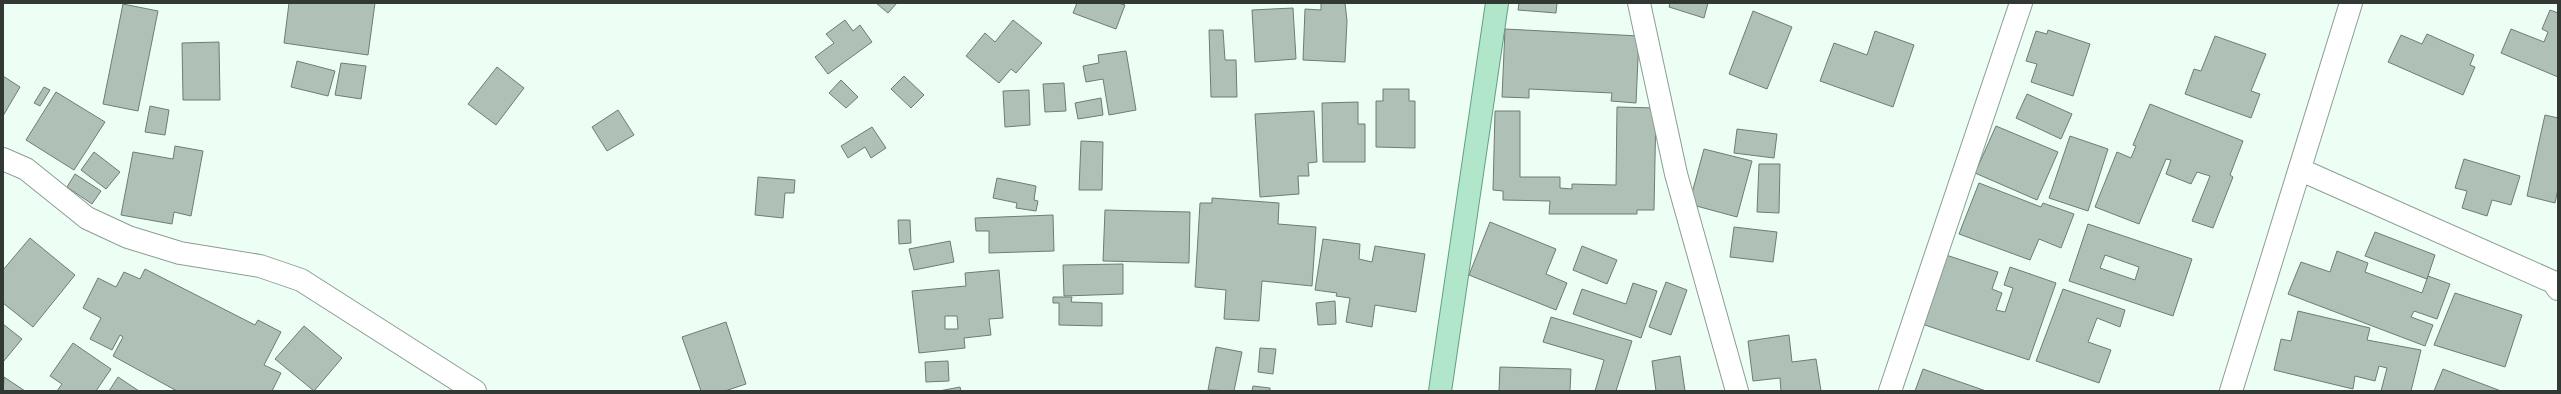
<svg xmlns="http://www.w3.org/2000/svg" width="2561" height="394" viewBox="0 0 2561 394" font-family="'Open Sans',sans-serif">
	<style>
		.building { fill: #afc0b6; stroke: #6e7d74; fill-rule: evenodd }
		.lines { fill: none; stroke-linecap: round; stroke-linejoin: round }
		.minor-casing { stroke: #8d9d94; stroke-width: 24 }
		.major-casing { stroke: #639f80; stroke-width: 24 }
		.minor { stroke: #fff; stroke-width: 22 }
		.major { stroke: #b1e6cb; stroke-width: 22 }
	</style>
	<rect width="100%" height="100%" fill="#edfff5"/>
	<!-- building -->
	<path class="building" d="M 289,3 L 375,3 L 368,55 L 284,43 Z
		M 876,3 L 897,3 L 888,13 Z
		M 1077,3 L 1118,3 L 1125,5 L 1116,29 L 1073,13 Z
		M 1321,3 L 1345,3 L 1347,21 L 1345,62 L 1303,60 L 1305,9 L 1321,10 Z
		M 1519,3 L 1557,3 L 1556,13 L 1518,10 Z
		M 1670,3 L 1708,3 L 1704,18 L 1669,7 Z
		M 123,4 L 158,11 L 138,111 L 103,104 Z
		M 1293,8 L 1296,59 L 1255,62 L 1252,10 Z
		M 2550,10 L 2558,13 L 2558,77 L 2501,53 L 2511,29 L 2544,42 L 2548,32 L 2542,29 Z
		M 1753,11 L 1792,27 L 1767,89 L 1729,74 Z
		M 845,20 L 853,31 L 860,25 L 872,42 L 828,74 L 815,57 L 834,43 L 826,34 Z
		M 1013,20 L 1042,43 L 1016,73 L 1011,69 L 999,83 L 966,56 L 985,33 L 995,42 Z
		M 1505,29 L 1639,36 L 1636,103 L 1611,101 L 1612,93 L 1529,89 L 1529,98 L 1502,97 Z
		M 1209,30 L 1223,30 L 1225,60 L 1236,60 L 1237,97 L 1211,97 Z
		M 2048,30 L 2090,44 L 2073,96 L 2031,82 L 2037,64 L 2026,61 L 2036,31 L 2047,34 Z
		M 1875,31 L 1914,45 L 1893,107 L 1820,81 L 1834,43 L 1867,55 Z
		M 2427,34 L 2474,55 L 2470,65 L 2475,67 L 2463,95 L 2388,62 L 2401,35 L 2422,44 Z
		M 2215,36 L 2266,54 L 2251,91 L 2260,94 L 2251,118 L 2185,94 L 2194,69 L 2201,71 Z
		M 219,42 L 220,100 L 183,100 L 182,43 Z
		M 1126,51 L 1136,110 L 1109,115 L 1103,79 L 1086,82 L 1083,66 L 1099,63 L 1098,55 Z
		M 297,61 L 335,71 L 328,96 L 291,87 Z
		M 341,63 L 366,66 L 361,99 L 335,95 Z
		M 497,67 L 524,88 L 496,125 L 468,104 Z
		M 3,76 L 20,87 L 3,116 Z
		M 904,76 L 924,95 L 911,108 L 891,89 Z
		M 841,80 L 858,97 L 846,108 L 829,93 Z
		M 1064,83 L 1066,111 L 1045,112 L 1043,84 Z
		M 44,87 L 50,90 L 40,106 L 34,103 Z
		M 1383,89 L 1409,89 L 1409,101 L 1415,101 L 1415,148 L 1376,147 L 1376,101 L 1383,101 Z
		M 1029,90 L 1030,125 L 1005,127 L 1003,91 Z
		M 56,92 L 105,122 L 74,170 L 26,140 Z
		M 2027,94 L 2072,114 L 2061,139 L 2016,118 Z
		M 1101,98 L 1103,115 L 1078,119 L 1075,103 Z
		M 1358,102 L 1358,124 L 1365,124 L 1365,162 L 1323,162 L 1322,103 Z
		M 2150,104 L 2243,141 L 2230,175 L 2233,177 L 2213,228 L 2192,221 L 2210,176 L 2197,172 L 2191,184 L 2166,174 L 2171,160 L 2166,159 L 2139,224 L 2095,207 L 2117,152 L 2131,158 L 2136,146 L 2133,145 Z
		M 150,106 L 169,110 L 165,135 L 145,132 Z
		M 1617,107 L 1656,108 L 1654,210 L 1637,210 L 1637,214 L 1549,214 L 1550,201 L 1503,200 L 1503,191 L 1493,190 L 1495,111 L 1520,111 L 1520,177 L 1560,177 L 1560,188 L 1572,189 L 1572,184 L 1616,185 Z
		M 618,110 L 634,135 L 607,151 L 592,127 Z
		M 1314,111 L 1317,162 L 1308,163 L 1309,176 L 1298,176 L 1299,194 L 1260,197 L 1255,114 Z
		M 2545,115 L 2558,118 L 2558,189 L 2555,203 L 2527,196 Z
		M 1996,126 L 2058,152 L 2037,200 L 1975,173 Z
		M 872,127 L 886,148 L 871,158 L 865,147 L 848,158 L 841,146 Z
		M 1737,129 L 1777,134 L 1774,158 L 1734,153 Z
		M 2070,136 L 2108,149 L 2088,211 L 2049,198 Z
		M 1081,141 L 1103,142 L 1102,190 L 1079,190 Z
		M 175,146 L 203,151 L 191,216 L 174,212 L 172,224 L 121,215 L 133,152 L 173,159 Z
		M 1704,149 L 1752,161 L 1737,217 L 1689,204 Z
		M 94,152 L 120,172 L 106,189 L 81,170 Z
		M 2464,159 L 2520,176 L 2511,205 L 2492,200 L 2487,216 L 2462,208 L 2467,191 L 2455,188 Z
		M 1759,164 L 1780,164 L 1779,213 L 1757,212 Z
		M 75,174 L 101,191 L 92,204 L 67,187 Z
		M 758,177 L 795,180 L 794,193 L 785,193 L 783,218 L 755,215 Z
		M 997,178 L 1036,186 L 1034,200 L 1038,201 L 1036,211 L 1016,208 L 1017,203 L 993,198 Z
		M 1979,183 L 2041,207 L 2043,203 L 2074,214 L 2061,248 L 2039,239 L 2030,260 L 1959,234 Z
		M 1212,198 L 1279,203 L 1278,224 L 1316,227 L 1312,286 L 1262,281 L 1259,321 L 1224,319 L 1226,290 L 1195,287 L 1200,203 L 1212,203 Z
		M 1105,210 L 1190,212 L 1189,263 L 1103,261 Z
		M 1053,215 L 1054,251 L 989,253 L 989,231 L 976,231 L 975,218 Z
		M 898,220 L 910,220 L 911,243 L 899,244 Z
		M 1490,222 L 1556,249 L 1546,274 L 1567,283 L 1556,310 L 1469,275 Z
		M 2088,224 L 2192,259 L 2173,316 L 2069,281 ZM 2105,255 L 2139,267 L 2135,280 L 2100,268 Z
		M 1734,227 L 1777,232 L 1773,262 L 1730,257 Z
		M 2375,232 L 2435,255 L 2427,279 L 2365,256 Z
		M 30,238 L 75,275 L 33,327 L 3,303 L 3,270 Z
		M 1323,239 L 1360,244 L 1359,259 L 1372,262 L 1375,246 L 1425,254 L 1416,312 L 1375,305 L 1372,327 L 1346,322 L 1350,298 L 1336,296 L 1337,293 L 1315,290 Z
		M 950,241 L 954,262 L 914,270 L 909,249 Z
		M 1582,246 L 1617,260 L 1607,284 L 1573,270 Z
		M 2337,251 L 2368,263 L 2365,272 L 2422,293 L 2428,276 L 2450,284 L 2437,319 L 2414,311 L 2411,317 L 2433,325 L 2425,346 L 2288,294 L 2301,262 L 2330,272 Z
		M 1946,255 L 1998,272 L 1992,289 L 2002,293 L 1996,310 L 2005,312 L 2013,288 L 2004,285 L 2010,267 L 2056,283 L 2029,360 L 1922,324 Z
		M 1123,264 L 1123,294 L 1064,296 L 1063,265 Z
		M 145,269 L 255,325 L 258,320 L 281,332 L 264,365 L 281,373 L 272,391 L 177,391 L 113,356 L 123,337 L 120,335 L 112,350 L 90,339 L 101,318 L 83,308 L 98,278 L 116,287 L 124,272 L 140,279 Z
		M 999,270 L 1003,318 L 989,319 L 991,335 L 964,338 L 965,348 L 919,353 L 912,291 L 966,286 L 965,273 ZM 945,316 L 957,316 L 958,329 L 945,329 Z
		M 1666,282 L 1687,290 L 1671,335 L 1649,327 Z
		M 1633,283 L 1657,291 L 1641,338 L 1573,314 L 1582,289 L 1626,304 Z
		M 2063,289 L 2125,310 L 2120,327 L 2097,318 L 2088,342 L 2111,350 L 2099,383 L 2036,361 Z
		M 2455,293 L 2522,315 L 2505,367 L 2434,345 Z
		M 1053,297 L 1072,297 L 1071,302 L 1102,303 L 1102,326 L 1059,325 L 1059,303 L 1053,303 Z
		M 1335,301 L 1336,324 L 1318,325 L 1316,303 Z
		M 2298,311 L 2370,328 L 2367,340 L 2421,350 L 2411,391 L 2381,391 L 2387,368 L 2379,366 L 2375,381 L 2355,376 L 2353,389 L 2274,370 L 2281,339 L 2291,341 Z
		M 1551,317 L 1632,341 L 1616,391 L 1595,391 L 1604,360 L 1543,342 Z
		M 726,322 L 746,384 L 725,391 L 701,391 L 682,337 Z
		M 3,324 L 22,339 L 3,362 Z
		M 304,326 L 342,358 L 314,391 L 275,359 Z
		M 1789,335 L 1792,362 L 1816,359 L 1821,391 L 1781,391 L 1780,378 L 1753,381 L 1748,341 Z
		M 73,343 L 111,369 L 96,391 L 57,391 L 62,384 L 50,376 Z
		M 1216,347 L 1242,352 L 1234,391 L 1208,390 Z
		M 1260,348 L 1276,349 L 1273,374 L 1258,372 Z
		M 1680,356 L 1685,391 L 1656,391 L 1652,361 Z
		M 948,361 L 949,381 L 926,382 L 925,362 Z
		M 1500,367 L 1571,369 L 1570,391 L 1499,391 Z
		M 1923,369 L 1986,391 L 1915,391 Z
		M 2443,369 L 2501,391 L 2434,391 Z
		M 4,377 L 25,391 L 3,391 Z
		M 118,377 L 139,391 L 109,391 Z
		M 1253,386 L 1270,388 L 1270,391 L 1252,391 Z
		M 960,387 L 961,391 L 939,391 Z"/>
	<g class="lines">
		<!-- minor casing -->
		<g class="minor-casing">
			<path id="minor" d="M 1639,3 L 1676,174 L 1737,391
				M 3,159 L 26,169 L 87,218 L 128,237 L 180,253 L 260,266 L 301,280 L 475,391
				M 2301,170 L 2553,282 L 2558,289
				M 1890,391 L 2021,3
				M 2231,391 L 2351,3"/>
		</g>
		<!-- major casing -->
		<g class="major-casing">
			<path id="major" d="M 1440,391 L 1497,3"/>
		</g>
		<!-- minor -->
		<use href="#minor" class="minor"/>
		<!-- major -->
		<use href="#major" class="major"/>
	</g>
	<!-- border -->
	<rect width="2561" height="394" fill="none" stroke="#323935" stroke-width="8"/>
</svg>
